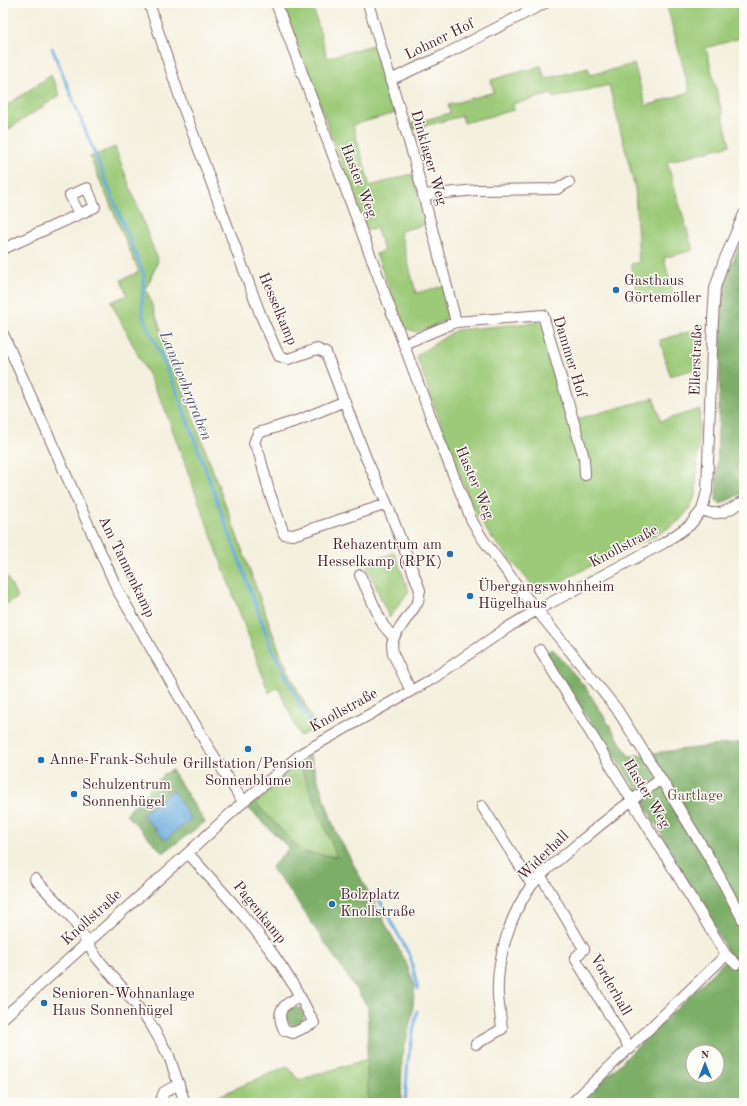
<svg xmlns="http://www.w3.org/2000/svg" width="747" height="1106" viewBox="0 0 747 1106" font-family="'Old Standard TT',serif">
	<style>
		.green { fill: #9cca78; stroke: #737452 }
		.forest { fill: #7dae68; stroke: #64664a; fill-rule: evenodd }
		.water { fill: #69aadd; stroke: #5a6484 }
		.lines { fill: none; stroke-linecap: round; stroke-linejoin: round }
		.stream { stroke: #69aadd; stroke-width: 3 }
		.minor-casing { stroke: #86686a; stroke-width: 12 }
		.minor { stroke: #fff; stroke-width: 10 }
		.poi-dot { fill: #1f6fb2; stroke: #fdfcf7; stroke-width: 1.5 }
		.labels { text-anchor: middle; dominant-baseline: central; stroke-width: 3; stroke-linejoin: round; paint-order: stroke }
		.street-label { font-size: 15px; fill: #4a1f2b; stroke: #fdfcf7 }
		.poi-label { font-size: 15px; fill: #4a1f2b; stroke: #fdfcf7; text-anchor: start }
		.park-label { font-size: 15px; fill: #635242; stroke: #fdfcf7 }
		.water-label { font-size: 16px; font-style: italic; fill: #565772; stroke: #fdfcf7 }
	</style>
	<rect width="100%" height="100%" fill="#fdfcf7"/>
	<filter id="ink" filterUnits="userSpaceOnUse"><feTurbulence type="fractalNoise" baseFrequency=".025" numOctaves="2"/><feDisplacementMap in="SourceGraphic" scale="8" xChannelSelector="R" yChannelSelector="G"/><feConvolveMatrix kernelMatrix="1 2 1 2 8 2 1 2 1" color-interpolation-filters="sRGB"/></filter>
	<filter id="wash" filterUnits="userSpaceOnUse"><feTurbulence type="fractalNoise" baseFrequency=".012" numOctaves="4" result="noise"/><feDisplacementMap in="SourceGraphic" scale="16" xChannelSelector="R" yChannelSelector="G"/><feGaussianBlur stdDeviation="0.9" result="paint"/><feColorMatrix in="noise" values="0 0 0 0 0 0 0 0 0 0 0 0 0 0 0 0 0 1.4 0 .05"/><feComposite in="paint" operator="in"/></filter>
	<g filter="url(#wash)">
		<rect width="100%" height="100%" fill="#f4f0de"/>
		<!-- green -->
		<path class="green" d="M 282,3 L 312,3 L 327,58 L 376,44 L 395,113 L 353,125 L 370,186 L 412,174 L 427,224 L 400,231 L 416,293 L 445,286 L 450,310 L 445,320 L 431,327 L 416,332 L 405,328 L 376,254 L 384,250 L 376,228 L 367,231 Z
			M 666,3 L 744,3 L 744,37 L 706,48 L 730,145 L 667,162 L 693,250 L 664,258 L 674,297 L 651,303 L 648,295 L 639,298 L 631,264 L 639,262 L 635,188 L 609,85 L 554,98 L 552,94 L 513,104 L 514,110 L 464,123 L 462,116 L 413,129 L 411,124 L 450,113 L 448,105 L 494,92 L 491,80 L 541,66 L 545,79 L 588,68 L 590,75 L 634,64 L 646,106 L 690,92 Z
			M 51,75 L 60,95 L 3,133 L 3,108 Z
			M 115,147 L 158,261 L 146,289 L 282,658 L 316,727 L 300,736 L 278,687 L 269,693 L 163,404 L 111,302 L 127,295 L 121,280 L 139,272 L 90,157 Z
			M 542,322 L 570,421 L 654,398 L 661,421 L 700,409 L 696,494 L 690,508 L 679,521 L 661,533 L 600,561 L 542,592 L 533,586 L 489,534 L 477,515 L 466,491 L 416,356 L 456,330 Z
			M 699,329 L 699,346 L 702,367 L 670,376 L 660,340 Z
			M 394,552 L 409,591 L 389,618 L 366,563 Z
			M 3,570 L 18,598 L 3,606 Z
			M 299,763 L 337,857 L 302,852 L 253,800 Z
			M 367,1059 L 368,1103 L 203,1103 L 287,1066 L 299,1080 Z"/>
		<!-- forest -->
		<path class="forest" d="M 744,233 L 744,492 L 721,504 L 716,501 L 722,301 L 726,279 Z
			M 553,649 L 586,688 L 629,756 L 744,742 L 744,1103 L 580,1103 L 730,956 L 636,789 L 544,654 ZM 693,1052 L 717,1052 L 717,1076 L 693,1076 Z
			M 310,756 L 335,830 L 405,960 L 415,986 L 412,1015 L 402,1059 L 401,1103 L 368,1103 L 367,1059 L 368,1007 L 292,894 L 271,868 L 289,848 L 246,806 L 253,800 L 302,852 L 337,857 L 299,763 Z
			M 172,770 L 205,822 L 163,853 L 126,814 L 164,774 Z
			M286 1016a9 9 0 1 1 18 0a9 9 0 1 1-18 0Z"/>
		<!-- water -->
		<path class="water" d="M 173,790 L 191,819 L 165,840 L 142,814 Z"/>
		<g class="lines">
			<!-- stream -->
			<path class="stream" d="M 52,48 L 144,275 L 142,305 L 143,316 L 177,392 L 272,649 L 313,729
				M 376,894 L 410,956 L 418,989
				M 405,1103 L 408,1060 L 417,1011"/>
		</g>
	</g>
	<g filter="url(#ink)">
		<g class="lines">
			<!-- minor casing -->
			<g class="minor-casing">
				<path id="minor" d="M 149,3 L 182,104 L 261,316 L 279,356 L 288,359 L 317,349 L 326,353 L 366,458 L 387,504 L 420,590 L 418,602 L 394,637 L 392,644 L 393,654 L 411,691
					M 276,3 L 441,444 L 471,519 L 482,538 L 522,592 L 616,708 L 661,779 L 712,862 L 744,922
					M 368,3 L 413,155 L 456,322
					M 390,80 L 438,58 L 545,3
					M 423,195 L 477,190 L 557,189 L 569,182
					M 3,249 L 95,207 L 87,188 L 70,195 L 79,214
					M 3,334 L 118,591 L 207,745 L 243,802
					M 404,344 L 456,322 L 543,315 L 584,458 L 585,475
					M 345,401 L 299,420 L 258,433 L 254,443 L 259,453 L 269,491 L 284,534 L 293,535 L 336,521 L 387,504
					M 702,510 C 720,518 728,510 744,501
					M 360,575 L 383,625 L 388,631 L 394,637
					M 540,650 L 726,955 L 736,964
					M 482,806 L 532,885
					M 188,853 C 217,886 248,918 273,954 C 289,976 302,999 314,1023 L 293,1033 L 284,1030 C 275,1010 282,1006 300,996
					M 541,876 L 584,949 L 575,958 L 630,1049
					M 35,879 L 72,918 L 97,958 L 126,992 L 150,1023 L 169,1056 L 185,1103
					M 3,1018 L 188,853 L 243,802 L 302,753 L 432,679 L 510,626 L 537,610 L 664,543 L 690,525 L 702,510 L 707,491 L 713,320 L 715,288 L 723,263 L 744,214
					M 476,1044 L 502,1029 C 501,1018 499,1007 498,996 C 496,961 510,913 532,885 C 544,870 561,858 575,846 C 603,822 631,800 661,779
					M 161,1103 L 161,1100 L 164,1092 L 179,1084
					M 572,1103 L 726,955"/>
			</g>
			<!-- minor -->
			<use href="#minor" class="minor"/>
		</g>
	</g>
	<!-- markers -->
	<g class="poi-dot">
		<circle cx="616" cy="290" r="4"/>
		<circle cx="450" cy="554" r="4"/>
		<circle cx="470" cy="596" r="4"/>
		<circle cx="248" cy="749" r="4"/>
		<circle cx="41" cy="760" r="4"/>
		<circle cx="74" cy="794" r="4"/>
		<circle cx="332" cy="904" r="4"/>
		<circle cx="44" cy="1003" r="4"/>
	</g>
	<g class="labels">
		<!-- street labels -->
		<g class="street-label">
			<text transform="translate(440 40) rotate(-26)">Lohner Hof</text>
			<text transform="translate(428 158) rotate(74)">Dinklager Weg</text>
			<text transform="translate(358 181) rotate(69)">Haster Weg</text>
			<text transform="translate(277 309) rotate(67)">Hesselkamp</text>
			<text transform="translate(569 357) rotate(73)">Dammer Hof</text>
			<text transform="translate(697 360) rotate(-88)">Ellerstraße</text>
			<text transform="translate(474 483) rotate(67)">Haster Weg</text>
			<text transform="translate(624 547) rotate(-28)">Knollstraße</text>
			<text transform="translate(126 567) rotate(64)">Am Tannenkamp</text>
			<text transform="translate(344 711) rotate(-29)">Knollstraße</text>
			<text transform="translate(646 794) rotate(59)">Haster Weg</text>
			<text transform="translate(544 856) rotate(-44)">Widerhall</text>
			<text transform="translate(259 913) rotate(51)">Pagenkamp</text>
			<text transform="translate(92 918) rotate(-42)">Knollstraße</text>
			<text transform="translate(610 985) rotate(60)">Vorderhall</text>
		</g>
		<!-- poi labels -->
		<g class="poi-label">
			<text x="624" y="281">Gasthaus<tspan x="624" dy="17">Görtemöller</tspan></text>
			<text x="442" y="545" text-anchor="end">Rehazentrum am<tspan x="442" dy="17">Hesselkamp (RPK)</tspan></text>
			<text x="478" y="587">Übergangswohnheim<tspan x="478" dy="17">Hügelhaus</tspan></text>
			<text x="49" y="760">Anne-Frank-Schule</text>
			<text x="248" y="764" text-anchor="middle">Grillstation/Pension<tspan x="248" dy="17">Sonnenblume</tspan></text>
			<text x="82" y="785">Schulzentrum<tspan x="82" dy="17">Sonnenhügel</tspan></text>
			<text x="340" y="895">Bolzplatz<tspan x="340" dy="17">Knollstraße</tspan></text>
			<text x="52" y="994">Senioren-Wohnanlage<tspan x="52" dy="17">Haus Sonnenhügel</tspan></text>
		</g>
		<!-- park labels -->
		<g class="park-label">
			<text x="695" y="796">Gartlage</text>
		</g>
		<!-- water labels -->
		<g class="water-label">
			<text transform="translate(185 386) rotate(68)">Landwehrgraben</text>
		</g>
	</g>
	<!-- margin -->
	<rect width="747" height="1106" fill="none" stroke="#fdfcf7" stroke-width="16"/>
	<!-- north arrow -->
	<g transform="translate(705 1064)"><circle r="19" fill="#fdfcf7" stroke="#b5a4a5"/>
	<path d="M0-3L7 15L0 10L-7 15Z" fill="#1f6fb2"/>
	<text y="-6" font-size="11" font-weight="bold" text-anchor="middle" fill="#4a1f2b">N</text>
	</g>
</svg>
